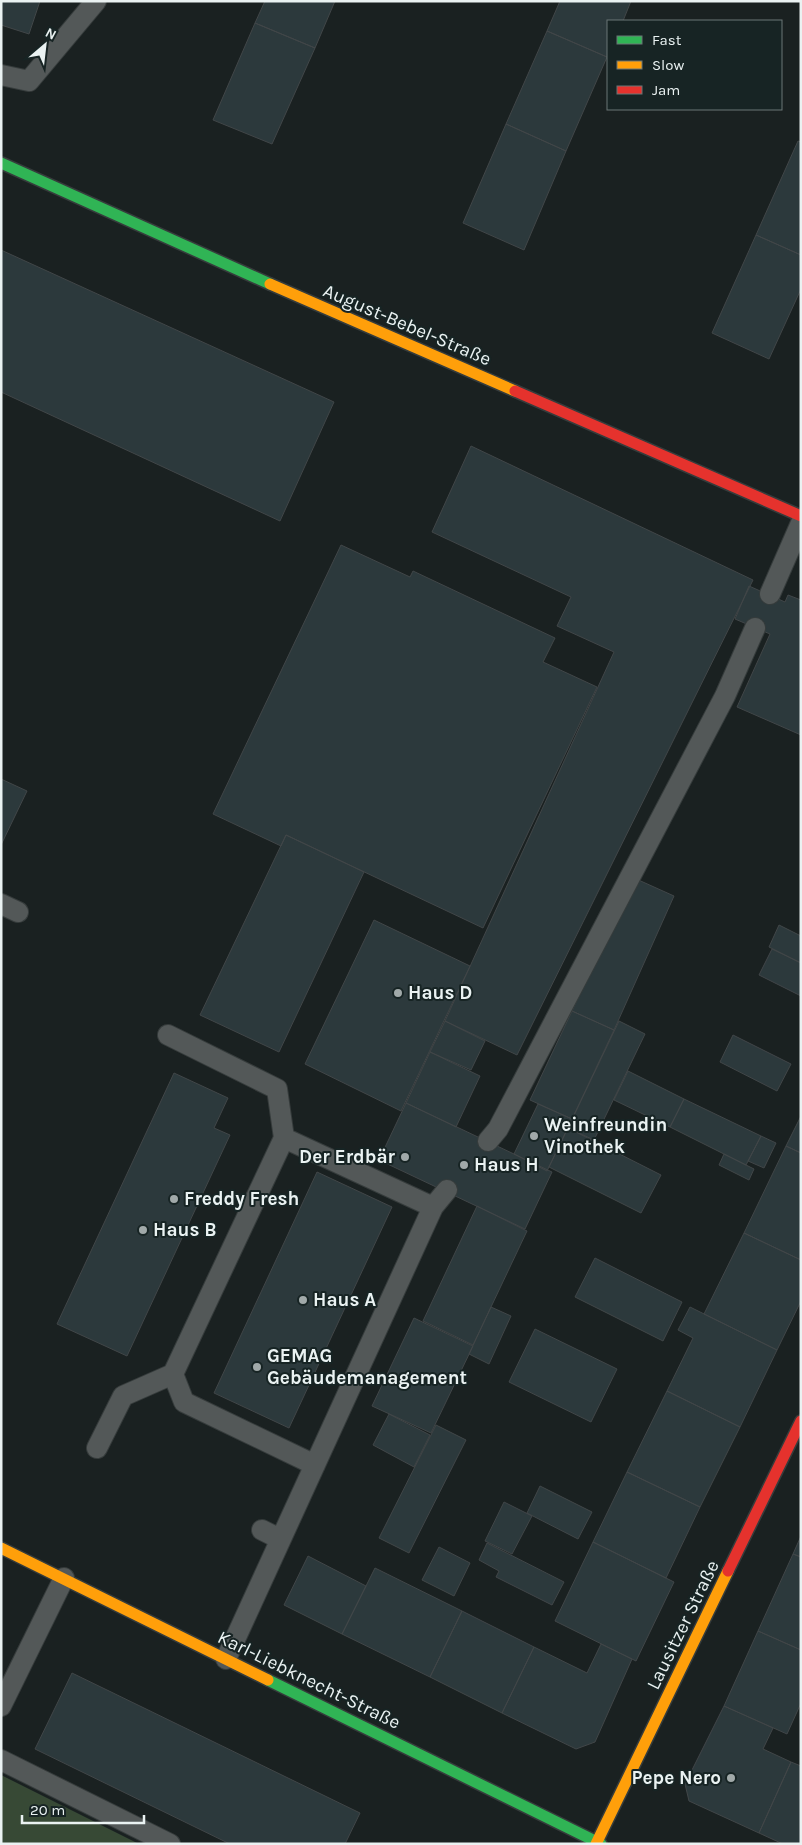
<svg xmlns="http://www.w3.org/2000/svg" width="802" height="1845" viewBox="0 0 802 1845" font-family="Karla,sans-serif">
	<style>
		.green { fill: #374935 }
		.building { fill: #2c393c; stroke: #414648 }
		.lines { fill: none; stroke-linecap: round; stroke-linejoin: round }
		.lane-casing { stroke: #363c3c; stroke-width: 22 }
		.fast-casing { stroke: #363c3c; stroke-width: 14 }
		.slow-casing { stroke: #363c3c; stroke-width: 14 }
		.jam-casing { stroke: #363c3c; stroke-width: 14 }
		.lane { stroke: #535858; stroke-width: 20 }
		.fast { stroke: #30b455; stroke-width: 11 }
		.slow { stroke: #ff9f0a; stroke-width: 11 }
		.jam { stroke: #e5322d; stroke-width: 11 }
		.poi-dot { fill: #a1a9a9; stroke: #172424; stroke-width: 2 }
		.labels { text-anchor: middle; dominant-baseline: central; stroke-width: 4; stroke-linejoin: round; paint-order: stroke }
		.street-label { font-size: 19px; fill: #eaf2f2; stroke: #172424 }
		.poi-label { font-size: 19px; font-weight: bold; fill: #eaf2f2; stroke: #172424; text-anchor: start }
	</style>
	<rect width="100%" height="100%" fill="#1a2121"/>
	<!-- green -->
	<path class="green" d="M 1,1775 L 139,1844 L 1,1844 Z"/>
	<!-- building -->
	<path class="building" d="M 1,1 L 40,1 L 29,34 L 1,25 Z
		M 265,1 L 335,1 L 315,48 L 255,23 Z
		M 560,1 L 631,1 L 623,21 L 608,21 L 608,54 L 607,57 L 547,31 Z
		M 255,23 L 315,48 L 272,144 L 213,120 Z
		M 547,31 L 607,57 L 566,151 L 506,124 Z
		M 506,124 L 566,151 L 524,250 L 463,223 Z
		M 798,141 L 801,142 L 801,255 L 756,235 Z
		M 756,235 L 801,255 L 801,289 L 769,359 L 712,333 Z
		M 1,250 L 334,402 L 280,521 L 1,392 Z
		M 471,446 L 753,580 L 517,1055 L 445,1021 L 614,652 L 557,626 L 571,597 L 432,532 Z
		M 341,545 L 410,577 L 413,571 L 555,638 L 543,662 L 597,687 L 483,928 L 286,835 L 281,846 L 213,814 Z
		M 749,586 L 785,602 L 788,595 L 801,600 L 801,735 L 737,707 L 770,634 L 735,619 Z
		M 1,779 L 27,791 L 1,845 Z
		M 286,835 L 364,872 L 279,1052 L 200,1015 Z
		M 634,878 L 674,896 L 614,1030 L 572,1011 Z
		M 374,920 L 470,966 L 401,1111 L 305,1064 Z
		M 779,925 L 801,936 L 801,963 L 769,947 Z
		M 772,949 L 801,963 L 801,996 L 759,975 Z
		M 572,1011 L 614,1030 L 572,1119 L 530,1100 Z
		M 445,1021 L 485,1041 L 471,1070 L 430,1052 Z
		M 619,1021 L 645,1034 L 594,1140 L 568,1128 Z
		M 733,1035 L 791,1064 L 777,1091 L 720,1062 Z
		M 430,1052 L 480,1076 L 456,1127 L 406,1103 Z
		M 628,1071 L 684,1099 L 670,1127 L 614,1100 Z
		M 174,1073 L 228,1098 L 214,1128 L 230,1135 L 127,1356 L 57,1324 Z
		M 684,1099 L 761,1136 L 746,1165 L 670,1127 Z
		M 406,1103 L 552,1172 L 525,1229 L 379,1160 Z
		M 538,1104 L 572,1119 L 547,1171 L 514,1154 Z
		M 801,1116 L 801,1153 L 786,1146 Z
		M 568,1128 L 661,1175 L 641,1213 L 549,1167 Z
		M 761,1136 L 776,1143 L 764,1168 L 748,1161 Z
		M 786,1146 L 801,1153 L 801,1260 L 744,1233 Z
		M 724,1154 L 754,1169 L 749,1180 L 719,1165 Z
		M 317,1172 L 392,1207 L 289,1428 L 214,1393 Z
		M 477,1206 L 527,1231 L 473,1345 L 423,1321 Z
		M 744,1233 L 801,1260 L 801,1301 L 777,1350 L 704,1314 Z
		M 595,1258 L 682,1302 L 663,1341 L 575,1297 Z
		M 491,1307 L 511,1316 L 489,1364 L 469,1354 Z
		M 690,1307 L 777,1350 L 740,1427 L 667,1391 L 693,1338 L 678,1330 Z
		M 414,1318 L 473,1346 L 431,1433 L 372,1406 Z
		M 535,1329 L 617,1369 L 591,1422 L 509,1382 Z
		M 667,1391 L 740,1427 L 700,1507 L 627,1472 Z
		M 389,1414 L 430,1435 L 414,1467 L 373,1445 Z
		M 436,1425 L 466,1440 L 409,1553 L 379,1538 Z
		M 627,1472 L 700,1507 L 666,1578 L 593,1542 Z
		M 540,1486 L 592,1512 L 578,1539 L 527,1513 Z
		M 504,1502 L 532,1516 L 512,1554 L 485,1541 Z
		M 801,1536 L 801,1557 L 793,1554 Z
		M 593,1542 L 674,1582 L 636,1661 L 555,1621 Z
		M 487,1543 L 564,1582 L 552,1605 L 496,1577 L 499,1571 L 479,1560 Z
		M 439,1547 L 470,1563 L 454,1596 L 422,1580 Z
		M 793,1554 L 801,1557 L 801,1650 L 758,1631 Z
		M 308,1556 L 366,1586 L 342,1634 L 284,1605 Z
		M 375,1568 L 462,1611 L 430,1677 L 342,1634 Z
		M 462,1611 L 534,1647 L 502,1713 L 430,1677 Z
		M 758,1631 L 801,1650 L 801,1703 L 787,1734 L 724,1706 Z
		M 601,1644 L 632,1659 L 595,1742 L 576,1749 L 502,1713 L 534,1647 L 587,1673 Z
		M 72,1673 L 360,1813 L 345,1844 L 230,1844 L 35,1749 Z
		M 724,1706 L 773,1728 L 763,1749 L 791,1762 L 759,1833 L 689,1801 L 685,1784 Z
		M 791,1762 L 801,1766 L 801,1844 L 783,1844 L 759,1833 Z"/>
	<g class="lines">
		<!-- lane casing -->
		<g class="lane-casing">
			<path id="lane" d="M 1,75 L 29,81 L 96,1
				M 770,594 L 801,523
				M 1,904 L 18,912
				M 168,1035 L 277,1089 L 284,1138 L 433,1207
				M 488,1141 L 498,1129 L 725,696 L 755,628
				M 173,1374 L 184,1402 L 315,1465
				M 97,1448 L 123,1396 L 173,1374 L 284,1138
				M 262,1530 L 280,1539
				M 226,1659 L 433,1207 L 447,1190
				M 1,1706 L 64,1578
				M 1,1760 L 170,1844"/>
		</g>
		<!-- fast casing -->
		<g class="fast-casing">
			<path id="fast" d="M 1,163 L 270,284
				M 268,1680 L 601,1844"/>
		</g>
		<!-- slow casing -->
		<g class="slow-casing">
			<path id="slow" d="M 270,284 L 515,391
				M 1,1548 L 268,1680
				M 596,1844 L 728,1571"/>
		</g>
		<!-- jam casing -->
		<g class="jam-casing">
			<path id="jam" d="M 515,391 L 801,516
				M 728,1571 L 801,1421"/>
		</g>
		<!-- lane -->
		<use href="#lane" class="lane"/>
		<!-- fast -->
		<use href="#fast" class="fast"/>
		<!-- slow -->
		<use href="#slow" class="slow"/>
		<!-- jam -->
		<use href="#jam" class="jam"/>
	</g>
	<!-- markers -->
	<g class="poi-dot">
		<circle cx="398" cy="993" r="5"/>
		<circle cx="534" cy="1136" r="5"/>
		<circle cx="405" cy="1157" r="5"/>
		<circle cx="464" cy="1165" r="5"/>
		<circle cx="174" cy="1199" r="5"/>
		<circle cx="143" cy="1230" r="5"/>
		<circle cx="303" cy="1300" r="5"/>
		<circle cx="257" cy="1367" r="5"/>
		<circle cx="731" cy="1778" r="5"/>
	</g>
	<g class="labels">
		<!-- street labels -->
		<g class="street-label">
			<text transform="translate(407 325) rotate(23)">August-Bebel-Straße</text>
			<text transform="translate(683 1625) rotate(-64)">Lausitzer Straße</text>
			<text transform="translate(309 1680) rotate(26)">Karl-Liebknecht-Straße</text>
		</g>
		<!-- poi labels -->
		<g class="poi-label">
			<text x="408" y="993">Haus D</text>
			<text x="544" y="1125">Weinfreundin<tspan x="544" dy="22">Vinothek</tspan></text>
			<text x="395" y="1157" text-anchor="end">Der Erdbär</text>
			<text x="474" y="1165">Haus H</text>
			<text x="184" y="1199">Freddy Fresh</text>
			<text x="153" y="1230">Haus B</text>
			<text x="313" y="1300">Haus A</text>
			<text x="267" y="1356">GEMAG<tspan x="267" dy="22">Gebäudemanagement</tspan></text>
			<text x="721" y="1778" text-anchor="end">Pepe Nero</text>
		</g>
	</g>
	<!-- border -->
	<rect width="802" height="1845" fill="none" stroke="#eaf2f2" stroke-width="5"/>
	<!-- legend -->
	<rect x="607" y="20" width="175" height="90" fill="#172424" stroke="#6b7676"/>
	<rect x="617" y="36" width="25" height="8" fill="#30b455" stroke="#6b7676"/>
	<text x="652" y="45" font-size="15" fill="#eaf2f2">Fast</text>
	<rect x="617" y="61" width="25" height="8" fill="#ff9f0a" stroke="#6b7676"/>
	<text x="652" y="70" font-size="15" fill="#eaf2f2">Slow</text>
	<rect x="617" y="86" width="25" height="8" fill="#e5322d" stroke="#6b7676"/>
	<text x="652" y="95" font-size="15" fill="#eaf2f2">Jam</text>
	<!-- north arrow -->
	<g transform="translate(45 45) rotate(28)" stroke="#172424" stroke-width="4" paint-order="stroke">
	<path d="M0-4L9 19L0 12L-9 19Z" fill="#eaf2f2"/>
	<text y="-8" font-size="14" font-weight="bold" text-anchor="middle" fill="#eaf2f2">N</text>
	</g>
	<!-- scale -->
	<path d="M22 1815v8h122v-8" fill="none" stroke="#eaf2f2" stroke-width="2.5"/>
	<text x="30" y="1815" font-size="15" fill="#eaf2f2" stroke="#172424" stroke-width="4" paint-order="stroke">20 m</text>
</svg>
